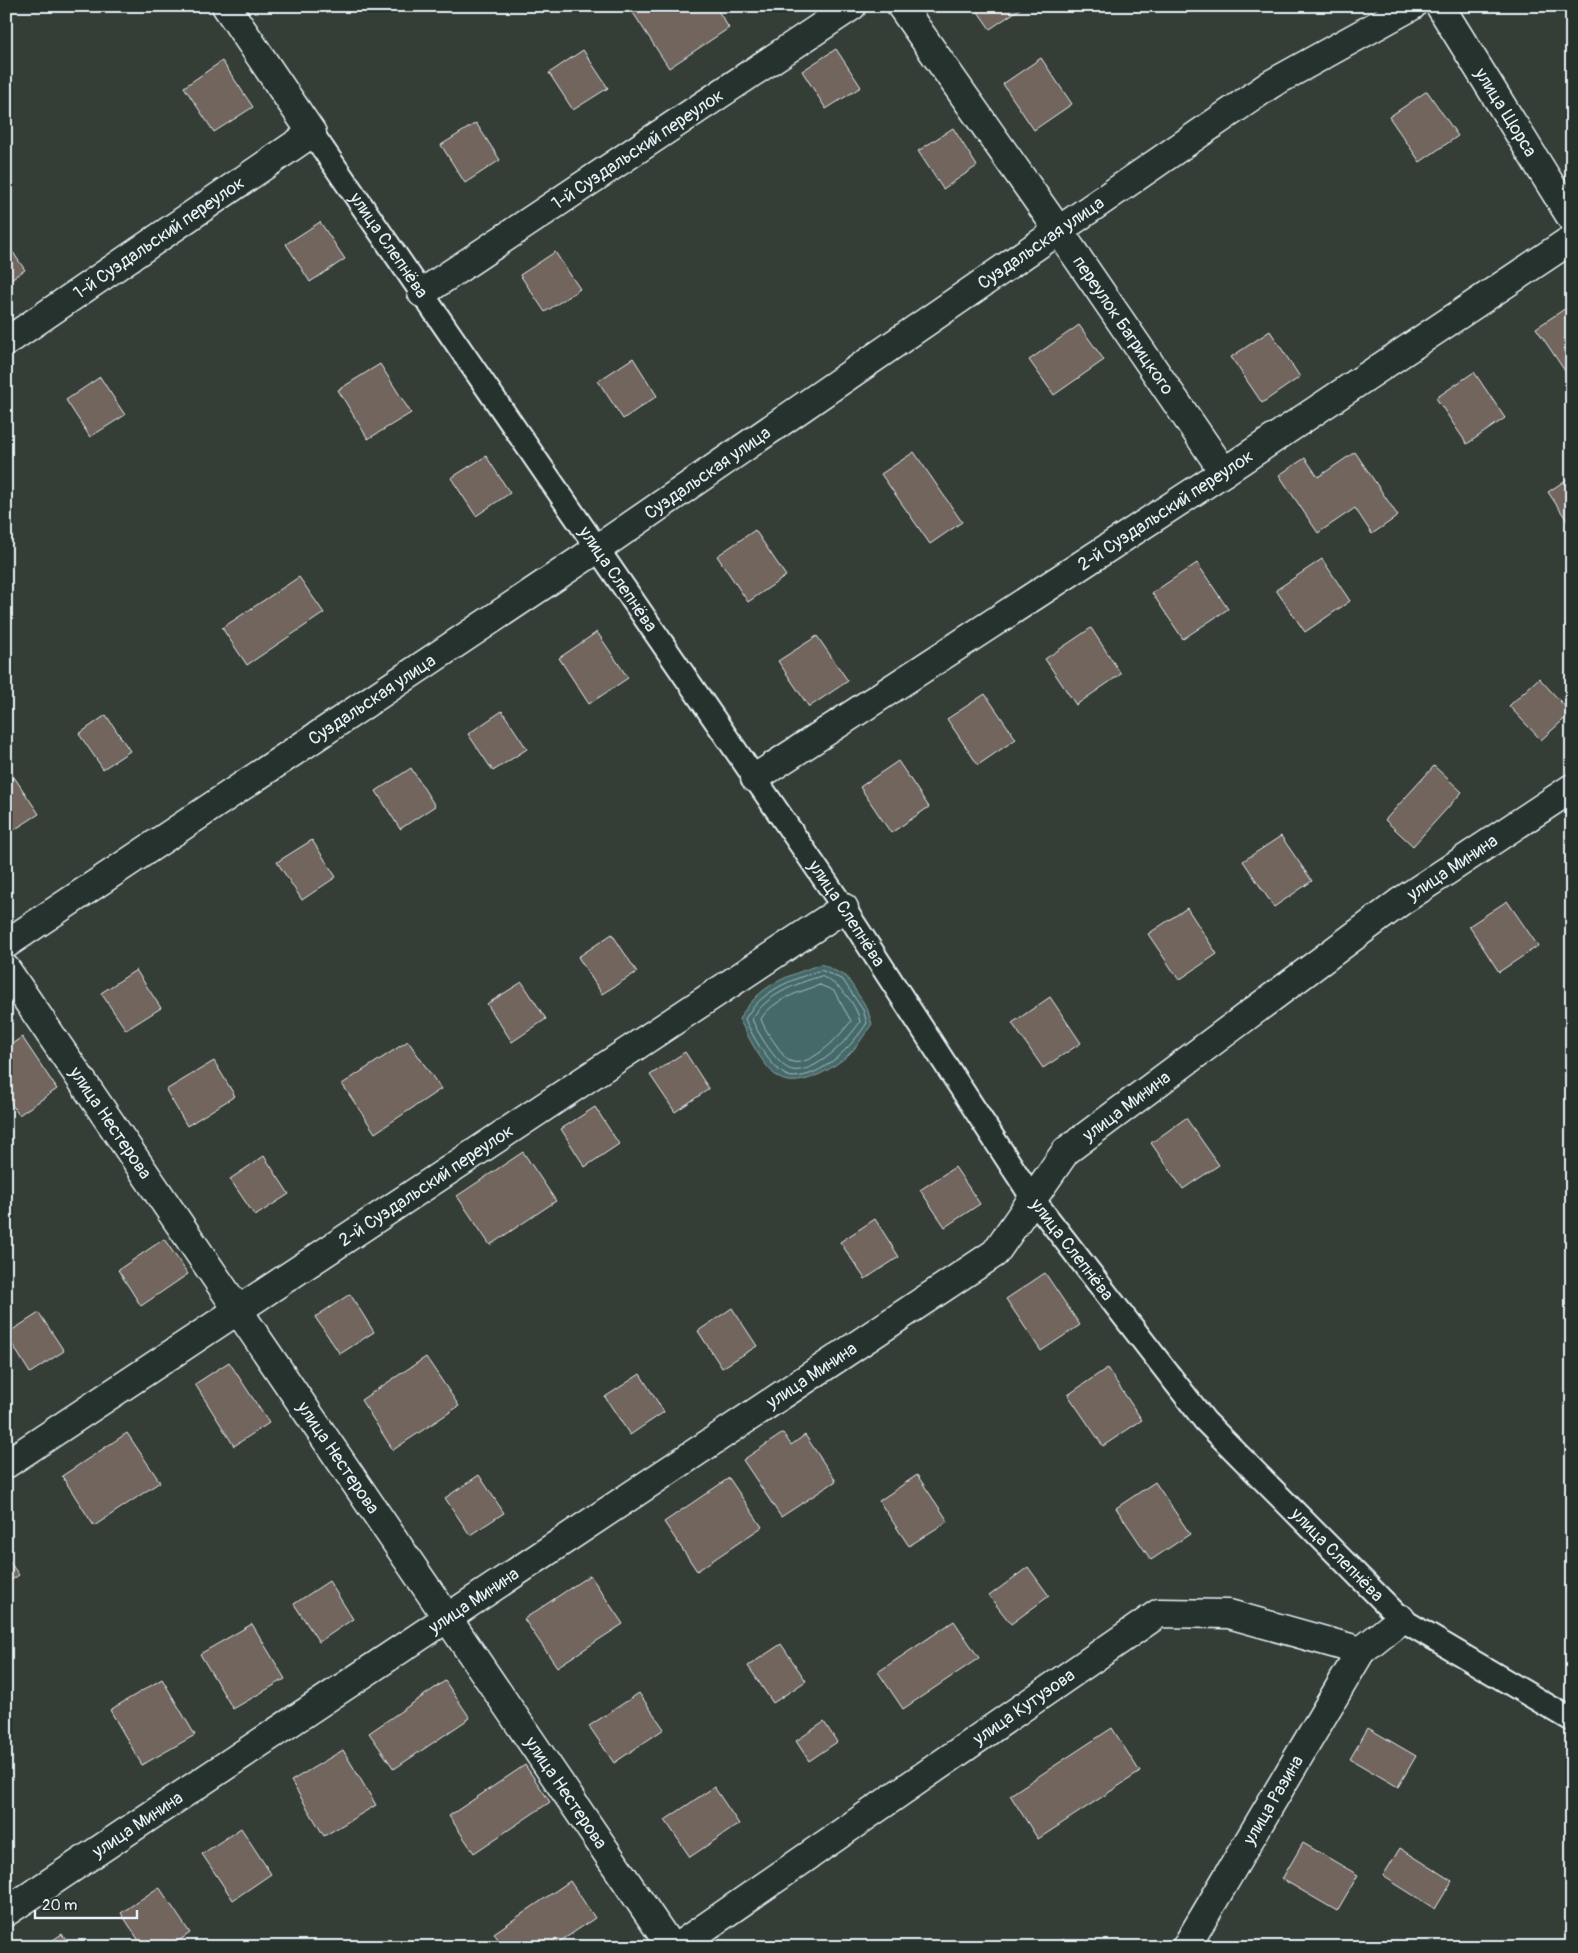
<svg xmlns="http://www.w3.org/2000/svg" width="1578" height="1953" viewBox="0 0 1578 1953" font-family="Pangolin,sans-serif">
	<style>
		.water { fill: #446969; stroke: #869fa2 }
		.lines { fill: none; stroke-linecap: round; stroke-linejoin: round }
		.shore { stroke: #a6bbbf; stroke-width: 1 }
		.building { fill: #71655d; stroke: #e8f1f8 }
		.pedestrian-casing { stroke: #e8f1f8; stroke-width: 26 }
		.minor-casing { stroke: #e8f1f8; stroke-width: 31 }
		.pedestrian { stroke: #26332d; stroke-width: 22 }
		.minor { stroke: #26332d; stroke-width: 28 }
		.labels { text-anchor: middle; dominant-baseline: central; stroke-width: 5; stroke-linejoin: round; paint-order: stroke }
		.street-label { font-size: 18px; fill: #e8f1f8; stroke: #26332d }
	</style>
	<rect width="100%" height="100%" fill="#353d37"/>
	<filter id="ink" filterUnits="userSpaceOnUse"><feTurbulence type="fractalNoise" baseFrequency=".02" numOctaves="2"/><feDisplacementMap in="SourceGraphic" scale="10" xChannelSelector="R" yChannelSelector="G"/><feConvolveMatrix kernelMatrix="1 2 1 2 8 2 1 2 1" color-interpolation-filters="sRGB"/></filter>
	<g filter="url(#ink)">
		<!-- water -->
		<path class="water" d="M 821,964 L 846,976 L 867,1008 L 872,1024 C 866,1032 861,1041 854,1049 C 839,1066 795,1095 774,1074 C 759,1059 749,1038 739,1019 C 761,983 784,978 821,964 Z"/>
		<g class="lines">
			<!-- shore -->
			<path class="shore" d="M 821,970 L 843,980 L 863,1010 L 867,1023 C 852,1046 823,1077 793,1077 C 775,1077 751,1034 745,1019 C 762,990 791,980 821,970 Z
				M 821,976 C 839,984 856,1002 860,1022 C 848,1040 816,1074 792,1070 C 778,1067 757,1032 752,1019 C 766,995 795,984 821,976 Z
				M 820,985 L 834,991 L 851,1021 C 841,1035 812,1066 793,1062 C 785,1061 781,1051 777,1046 C 771,1038 764,1028 761,1019 C 773,999 800,992 820,985 Z"/>
		</g>
		<!-- building -->
		<path class="building" d="M 632,6 L 715,6 L 729,28 L 669,68 L 630,8 Z
			M 974,6 L 1024,6 L 990,29 Z
			M 836,49 L 861,87 L 826,109 L 802,71 Z
			M 583,50 L 608,88 L 573,110 L 549,73 Z
			M 1041,58 L 1072,104 L 1034,130 L 1003,84 Z
			M 222,61 L 253,107 L 214,132 L 184,87 Z
			M 1427,91 L 1458,136 L 1420,162 L 1389,117 Z
			M 476,123 L 500,160 L 465,183 L 441,145 Z
			M 953,128 L 977,166 L 943,189 L 918,151 Z
			M 320,222 L 345,259 L 310,282 L 286,244 Z
			M 6,242 L 25,270 L 6,282 Z
			M 555,252 L 580,289 L 545,312 L 520,275 Z
			M 1572,304 L 1572,371 L 1567,374 L 1536,328 Z
			M 1079,325 L 1104,360 L 1054,395 L 1029,360 Z
			M 1270,331 L 1300,377 L 1262,403 L 1231,357 Z
			M 633,358 L 657,396 L 623,419 L 598,381 Z
			M 380,364 L 411,413 L 368,439 L 338,390 Z
			M 1474,372 L 1505,418 L 1467,444 L 1436,398 Z
			M 100,377 L 125,415 L 90,437 L 66,400 Z
			M 914,452 L 962,522 L 930,544 L 881,474 Z
			M 1355,452 L 1398,516 L 1372,534 L 1355,508 L 1318,533 L 1279,475 L 1305,458 L 1318,477 Z
			M 486,456 L 510,493 L 476,516 L 451,478 Z
			M 1572,476 L 1572,528 L 1548,492 Z
			M 755,530 L 786,576 L 748,602 L 717,556 Z
			M 1322,559 L 1350,601 L 1305,632 L 1276,590 Z
			M 1197,563 L 1228,609 L 1183,639 L 1152,593 Z
			M 299,577 L 324,613 L 247,665 L 222,628 Z
			M 1091,628 L 1121,674 L 1076,705 L 1045,659 Z
			M 597,632 L 628,678 L 589,704 L 559,658 Z
			M 817,636 L 848,681 L 809,707 L 778,661 Z
			M 1539,678 L 1571,713 L 1541,740 L 1509,706 Z
			M 985,694 L 1016,739 L 978,765 L 947,719 Z
			M 502,711 L 527,749 L 493,771 L 468,734 Z
			M 106,715 L 130,751 L 103,769 L 79,734 Z
			M 898,761 L 929,807 L 891,833 L 860,787 Z
			M 1434,766 L 1462,792 L 1413,846 L 1385,820 Z
			M 411,768 L 435,806 L 400,829 L 376,791 Z
			M 14,777 L 39,814 L 6,835 L 6,782 Z
			M 1281,836 L 1312,881 L 1274,907 L 1243,861 Z
			M 312,840 L 336,877 L 302,900 L 277,862 Z
			M 1572,868 L 1572,884 L 1565,873 Z
			M 1507,901 L 1538,946 L 1499,972 L 1469,926 Z
			M 1187,908 L 1217,954 L 1179,980 L 1148,934 Z
			M 612,934 L 637,972 L 602,994 L 578,957 Z
			M 136,970 L 161,1008 L 126,1030 L 101,993 Z
			M 522,982 L 546,1019 L 512,1042 L 487,1004 Z
			M 1050,997 L 1081,1043 L 1043,1068 L 1012,1023 Z
			M 22,1037 L 57,1089 L 19,1115 L 6,1096 L 6,1048 Z
			M 408,1041 L 441,1089 L 375,1133 L 342,1084 Z
			M 685,1052 L 709,1089 L 675,1112 L 650,1075 Z
			M 214,1061 L 235,1096 L 187,1126 L 166,1090 Z
			M 595,1107 L 619,1144 L 585,1167 L 561,1129 Z
			M 1186,1118 L 1219,1165 L 1183,1189 L 1151,1143 Z
			M 523,1152 L 556,1201 L 490,1245 L 457,1196 Z
			M 264,1156 L 289,1194 L 255,1216 L 230,1179 Z
			M 955,1167 L 980,1204 L 945,1227 L 920,1190 Z
			M 875,1219 L 899,1257 L 865,1279 L 840,1242 Z
			M 164,1239 L 188,1274 L 141,1306 L 118,1270 Z
			M 1045,1273 L 1080,1325 L 1041,1351 L 1006,1299 Z
			M 350,1294 L 374,1332 L 340,1354 L 315,1317 Z
			M 732,1308 L 757,1346 L 722,1368 L 698,1331 Z
			M 39,1313 L 64,1351 L 30,1373 L 6,1334 Z
			M 426,1357 L 459,1406 L 393,1450 L 361,1400 Z
			M 229,1362 L 269,1423 L 234,1446 L 195,1384 Z
			M 1107,1368 L 1142,1420 L 1103,1446 L 1068,1395 Z
			M 640,1374 L 664,1412 L 630,1435 L 605,1397 Z
			M 127,1433 L 160,1482 L 94,1526 L 62,1476 Z
			M 783,1433 L 791,1445 L 805,1435 L 836,1481 L 781,1517 L 743,1460 Z
			M 479,1475 L 504,1513 L 470,1535 L 445,1498 Z
			M 917,1475 L 948,1521 L 909,1546 L 879,1501 Z
			M 729,1478 L 762,1527 L 697,1571 L 664,1522 Z
			M 1155,1482 L 1190,1534 L 1151,1560 L 1116,1508 Z
			M 6,1557 L 19,1575 L 6,1584 Z
			M 1028,1567 L 1049,1596 L 1011,1624 L 989,1596 Z
			M 590,1575 L 623,1624 L 557,1667 L 524,1619 Z
			M 329,1581 L 353,1619 L 319,1642 L 294,1604 Z
			M 954,1621 L 979,1658 L 903,1709 L 878,1672 Z
			M 252,1624 L 285,1679 L 233,1709 L 200,1654 Z
			M 781,1644 L 806,1681 L 773,1703 L 748,1666 Z
			M 162,1679 L 195,1735 L 142,1765 L 110,1710 Z
			M 445,1681 L 470,1718 L 394,1769 L 369,1733 Z
			M 639,1693 L 664,1729 L 614,1763 L 589,1726 Z
			M 824,1722 L 837,1742 L 809,1761 L 796,1741 Z
			M 1112,1728 L 1140,1772 L 1038,1839 L 1010,1795 Z
			M 1368,1728 L 1416,1756 L 1398,1787 L 1350,1759 Z
			M 343,1750 L 376,1805 L 324,1836 L 291,1781 Z
			M 525,1765 L 550,1802 L 474,1853 L 449,1816 Z
			M 714,1787 L 739,1824 L 690,1857 L 665,1820 Z
			M 241,1828 L 271,1874 L 233,1900 L 202,1854 Z
			M 1303,1843 L 1358,1875 L 1337,1911 L 1282,1879 Z
			M 1400,1848 L 1452,1881 L 1435,1909 L 1383,1876 Z
			M 570,1881 L 595,1918 L 552,1947 L 503,1947 L 494,1933 Z
			M 159,1887 L 190,1933 L 170,1947 L 143,1947 L 121,1913 Z
			M 62,1934 L 70,1947 L 42,1947 Z
			M 1062,1939 L 1075,1947 L 1057,1947 Z"/>
		<g class="lines">
			<!-- pedestrian casing -->
			<g class="pedestrian-casing">
				<g id="pedestrian">
					<path id="s1" d="M 312,133 L 844,908 L 1033,1199 L 1205,1421 L 1401,1619 L 1572,1720"/>
				</g>
			</g>
			<!-- minor casing -->
			<g class="minor-casing">
				<g id="minor">
					<path id="s2" d="M 901,6 L 1059,231 L 1224,472"/>
					<path id="s3" d="M 1440,6 L 1572,219"/>
					<path id="s4" d="M 422,293 L 852,6"/>
					<path id="s5" d="M 6,342 L 312,133 L 226,6"/>
					<path id="s6" d="M 755,778 L 1224,472 L 1572,239"/>
					<path id="s7" d="M 6,944 L 597,549 L 1271,84 L 1412,6"/>
					<path id="s8" d="M 6,969 L 671,1947"/>
					<path id="s9" d="M 6,1464 L 844,908"/>
					<path id="s10" d="M 6,1912 L 995,1253 L 1066,1151 L 1400,902 L 1572,788"/>
					<path id="s11" d="M 677,1947 L 1159,1613 L 1229,1614 L 1361,1651 L 1401,1619"/>
					<path id="s12" d="M 1186,1947 L 1361,1651"/>
				</g>
			</g>
			<!-- pedestrian -->
			<use href="#pedestrian" class="pedestrian"/>
			<!-- minor -->
			<use href="#minor" class="minor"/>
		</g>
	</g>
	<g class="labels">
		<!-- street labels -->
		<g class="street-label">
			<text stroke="none"><textPath href="#s3" startOffset="125">улица Щорса</textPath></text>
			<text stroke="none"><textPath href="#s4" startOffset="259">1-й Суздальский переулок</textPath></text>
			<text stroke="none"><textPath href="#s5" startOffset="185">1-й Суздальский переулок</textPath></text>
			<text stroke="none"><textPath href="#s7" startOffset="1250">Суздальская улица</textPath></text>
			<text stroke="none"><textPath href="#s1" startOffset="136">улица Слепнёва</textPath></text>
			<text stroke="none"><textPath href="#s2" startOffset="389">переулок Багрицкого</textPath></text>
			<text stroke="none"><textPath href="#s7" startOffset="845">Суздальская улица</textPath></text>
			<text stroke="none"><textPath href="#s6" startOffset="490">2-й Суздальский переулок</textPath></text>
			<text stroke="none"><textPath href="#s1" startOffset="541">улица Слепнёва</textPath></text>
			<text stroke="none"><textPath href="#s7" startOffset="440">Суздальская улица</textPath></text>
			<text stroke="none"><textPath href="#s10" startOffset="1792">улица Минина</textPath></text>
			<text stroke="none"><textPath href="#s1" startOffset="946">улица Слепнёва</textPath></text>
			<text stroke="none"><textPath href="#s10" startOffset="1388">улица Минина</textPath></text>
			<text stroke="none"><textPath href="#s8" startOffset="186">улица Нестерова</textPath></text>
			<text stroke="none"><textPath href="#s9" startOffset="504">2-й Суздальский переулок</textPath></text>
			<text stroke="none"><textPath href="#s1" startOffset="1351">улица Слепнёва</textPath></text>
			<text stroke="none"><textPath href="#s10" startOffset="968">улица Минина</textPath></text>
			<text stroke="none"><textPath href="#s8" startOffset="591">улица Нестерова</textPath></text>
			<text stroke="none"><textPath href="#s1" startOffset="1756">улица Слепнёва</textPath></text>
			<text stroke="none"><textPath href="#s10" startOffset="562">улица Минина</textPath></text>
			<text stroke="none"><textPath href="#s11" startOffset="422">улица Кутузова</textPath></text>
			<text stroke="none"><textPath href="#s8" startOffset="996">улица Нестерова</textPath></text>
			<text stroke="none"><textPath href="#s12" startOffset="171">улица Разина</textPath></text>
			<text stroke="none"><textPath href="#s10" startOffset="158">улица Минина</textPath></text>
		</g>
	</g>
	<!-- margin -->
	<rect width="1578" height="1953" fill="none" stroke="#26332d" stroke-width="25"/>
	<rect x="12" y="12" width="1553" height="1928" fill="none" stroke="#e8f1f8" stroke-width="2" filter="url(#ink)"/>
	<!-- scale -->
	<path d="M35 1910v8h102v-8" fill="none" stroke="#e8f1f8" stroke-width="2.5"/>
	<text x="42" y="1910" font-size="15" fill="#e8f1f8" stroke="#26332d" stroke-width="4" paint-order="stroke">20 m</text>
</svg>
